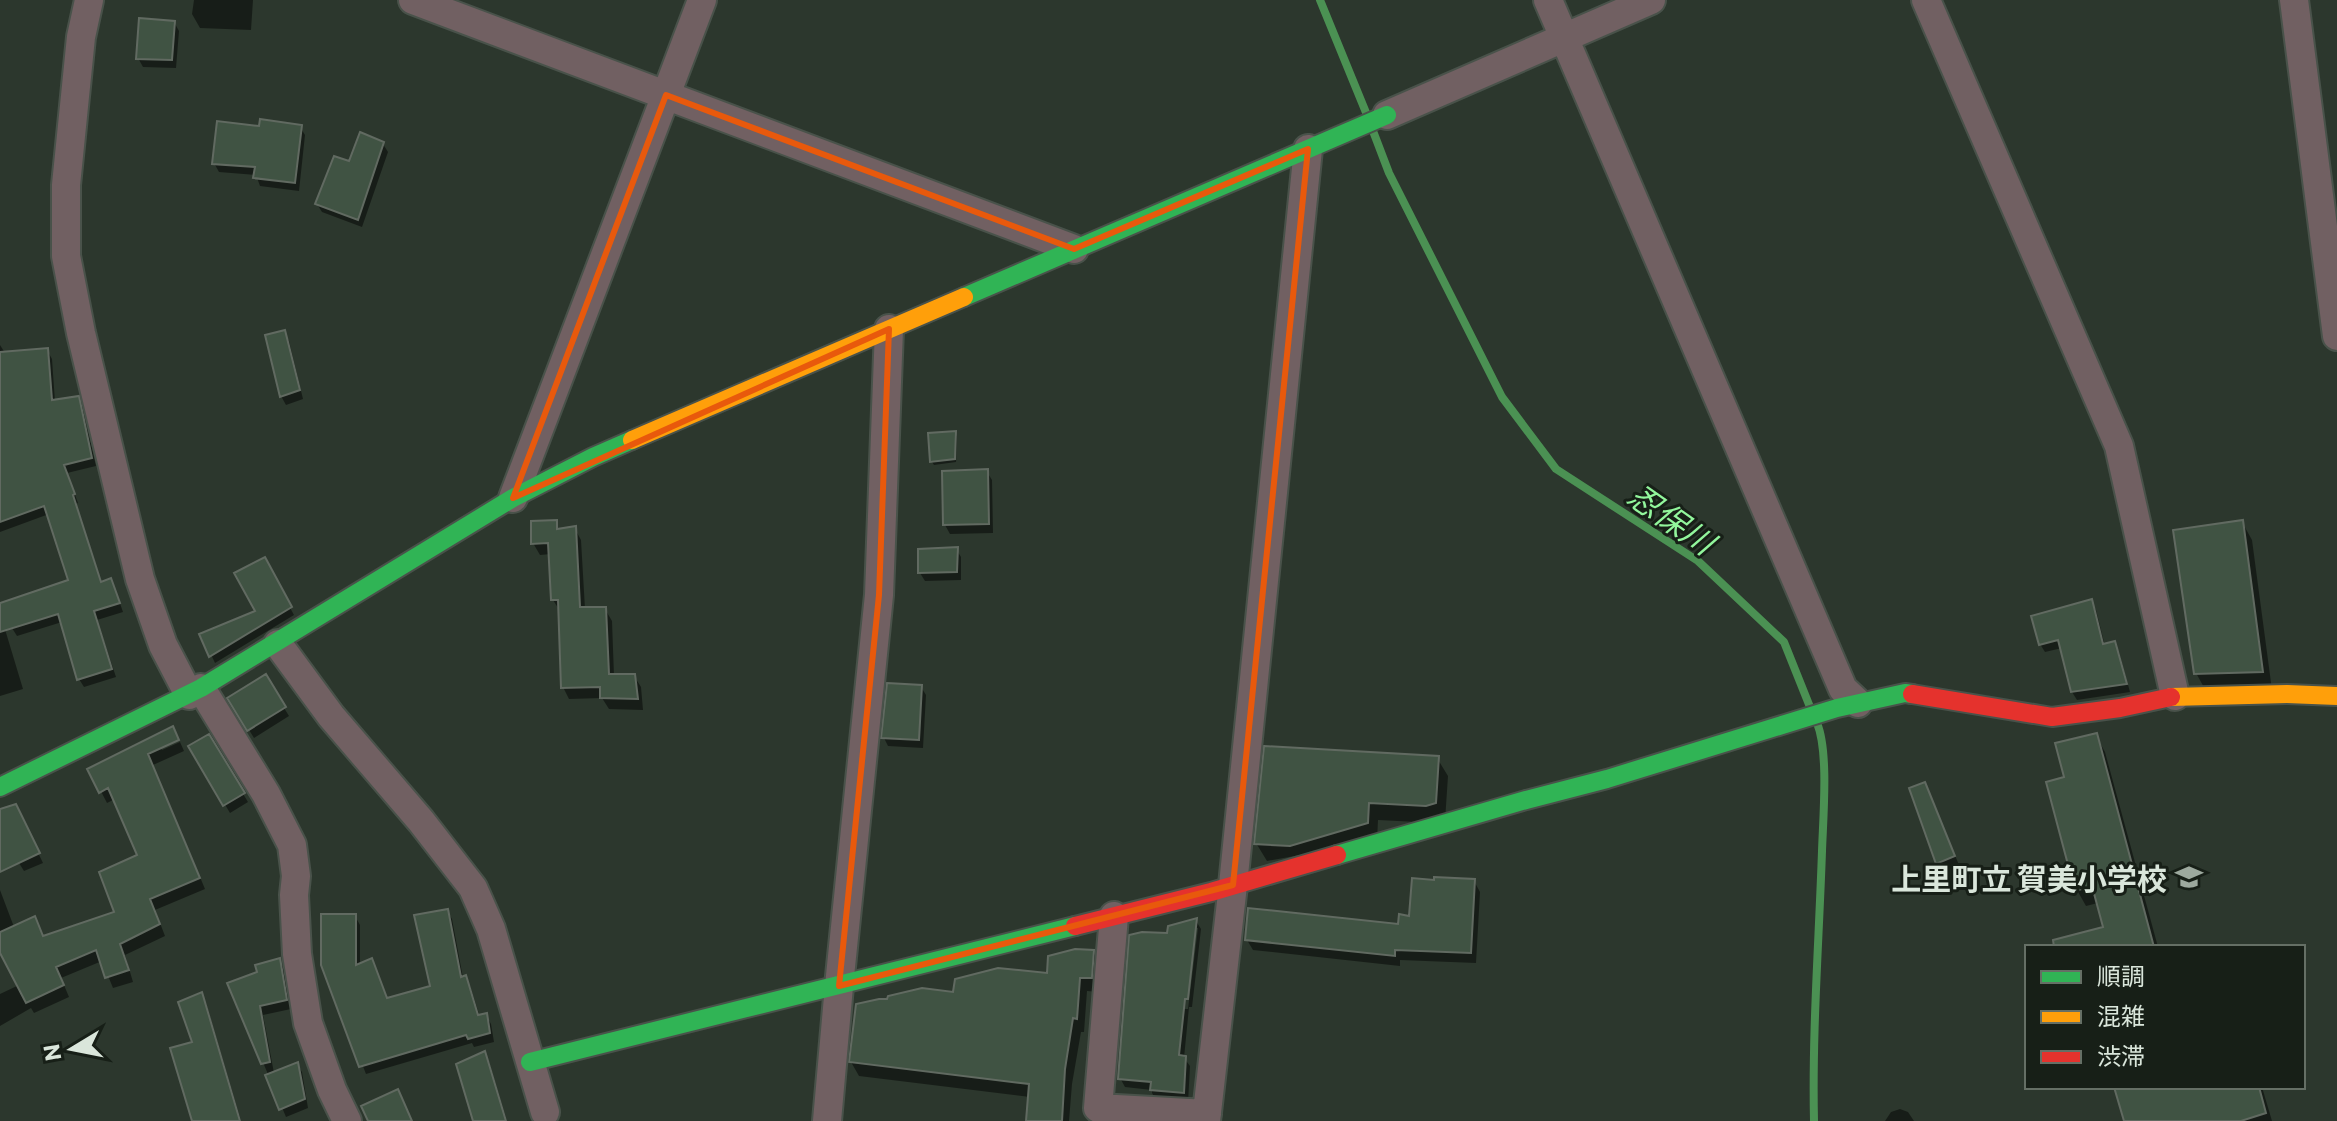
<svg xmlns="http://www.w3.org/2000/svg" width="2337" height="1121" viewBox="0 0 2337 1121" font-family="Commissioner,'Noto Sans JP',sans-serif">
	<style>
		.shadow { fill: #0007; fill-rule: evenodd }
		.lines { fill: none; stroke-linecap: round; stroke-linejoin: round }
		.stream { stroke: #4b9153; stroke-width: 8 }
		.building { fill: #405343; stroke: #616a61; stroke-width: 2 }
		.street-casing { stroke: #49524a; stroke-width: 32 }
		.fast-casing { stroke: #49524a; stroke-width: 22 }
		.slow-casing { stroke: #49524a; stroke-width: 22 }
		.jam-casing { stroke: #49524a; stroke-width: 22 }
		.street { stroke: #716062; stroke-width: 28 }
		.fast { stroke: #30b455; stroke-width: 18 }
		.slow { stroke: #ff9f0a; stroke-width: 18 }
		.jam { stroke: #e5322d; stroke-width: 18 }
		.marked { fill: none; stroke: #e8590c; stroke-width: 6; stroke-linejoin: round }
		.labels { text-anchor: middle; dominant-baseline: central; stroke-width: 6; stroke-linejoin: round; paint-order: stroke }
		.poi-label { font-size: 30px; font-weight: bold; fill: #dae6db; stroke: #171f17; text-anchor: end }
		.water-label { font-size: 32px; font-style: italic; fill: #92f69c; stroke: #171f17 }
	</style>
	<rect width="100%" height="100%" fill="#2c372d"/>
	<!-- shadow -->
	<path class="shadow" d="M 194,0 L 253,0 L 251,30 L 200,28 L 192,14 Z
		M 174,22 L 179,31 L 176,68 L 143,67 L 138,58 Z
		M 300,127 L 305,135 L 299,191 L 260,186 L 256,175 L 219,172 L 214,163 L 261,128 Z
		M 383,144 L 388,152 L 362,227 L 322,212 L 317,204 L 350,164 Z
		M 284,332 L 289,341 L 303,399 L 286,405 L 281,396 Z
		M 0,345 L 5,353 L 47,350 L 52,359 L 55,402 L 78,398 L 82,406 L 96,466 L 67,473 L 78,503 L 76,504 L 102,584 L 115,589 L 123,612 L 97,620 L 116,677 L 84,687 L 79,679 L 62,622 L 17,636 L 12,628 L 70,581 L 49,514 L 0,532 Z
		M 955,433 L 957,436 L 956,462 L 934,465 L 932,462 Z
		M 987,472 L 992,480 L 993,533 L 950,534 L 945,525 Z
		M 555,522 L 560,531 L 575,529 L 581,540 L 585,609 L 605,609 L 612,621 L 614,676 L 634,676 L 641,687 L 643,710 L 609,709 L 602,698 L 569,699 L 563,687 L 560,611 L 553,600 L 551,554 L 540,555 L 533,543 Z
		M 2242,522 L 2252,540 L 2272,690 L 2206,691 L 2196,673 Z
		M 956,549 L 961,557 L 961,580 L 925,581 L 920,573 Z
		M 264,560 L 294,615 L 215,663 L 202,635 L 258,612 Z
		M 2091,601 L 2096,610 L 2105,646 L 2114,643 L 2119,652 L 2130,692 L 2077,700 L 2072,692 L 2062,648 L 2045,652 L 2040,644 Z
		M 0,619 L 4,626 L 23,689 L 0,696 Z
		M 265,677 L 289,716 L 254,738 L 230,699 Z
		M 921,687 L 926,695 L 923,748 L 888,746 L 884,738 Z
		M 208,736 L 248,802 L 230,813 L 191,747 Z
		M 2096,736 L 2105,752 L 2158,947 L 2093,947 L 2105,928 L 2098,903 L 2086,906 L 2077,890 L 2066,779 Z
		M 180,742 L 184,751 L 153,765 L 205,889 L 155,910 L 165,936 L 125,955 L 133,982 L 113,988 L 102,961 L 61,978 L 69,997 L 34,1013 L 31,1008 L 0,1026 L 0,994 L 19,985 L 0,948 L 0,890 L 14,927 L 45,946 L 117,913 L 139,856 L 115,799 L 107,803 L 90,770 L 160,747 L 162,750 Z
		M 1437,758 L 1448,776 L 1445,821 L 1437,823 L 1378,820 L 1377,841 L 1267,861 L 1256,843 Z
		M 1929,793 L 1959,865 L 1942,872 L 1937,863 Z
		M 24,824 L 43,863 L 24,871 L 19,863 Z
		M 1474,881 L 1480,892 L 1476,963 L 1400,960 L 1400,966 L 1253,950 L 1247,940 L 1400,926 Z
		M 447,911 L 452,919 L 463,978 L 465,977 L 470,986 L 480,1017 L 486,1015 L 491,1024 L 494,1042 L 474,1047 L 472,1043 L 366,1074 L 323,964 L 355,916 L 360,925 L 360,965 L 371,961 L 388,1000 L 432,987 Z
		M 1196,921 L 1201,929 L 1192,1007 L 1189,1007 L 1184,1058 L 1190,1066 L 1188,1103 L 1157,1102 L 1152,1093 L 1152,1090 L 1125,1087 L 1120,1078 L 1169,935 ZM 1194,928 L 1198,928 L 1188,1009 L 1184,1009 Z
		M 1093,952 L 1101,966 L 1099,992 L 1087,991 L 1084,1032 L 1081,1032 L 1072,1084 L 1069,1121 L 1028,1121 L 1030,1097 L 859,1076 L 851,1062 L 955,994 L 1049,976 Z
		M 279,960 L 284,969 L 291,1009 L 263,1015 L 274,1073 L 297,1064 L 302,1072 L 308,1108 L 286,1117 L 230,984 L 259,973 Z
		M 201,995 L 206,1003 L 241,1121 L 194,1121 L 194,1044 Z
		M 485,1053 L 489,1062 L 507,1121 L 475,1121 Z
		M 2116,1087 L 2262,1087 L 2272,1121 L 2126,1121 Z
		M 1900,1109 L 1908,1112 L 1914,1121 L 1885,1121 L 1891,1112 Z"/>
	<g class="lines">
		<!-- stream -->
		<path class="stream" d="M 1320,0 L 1367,115
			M 1373,131 L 1389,173 L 1502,397 L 1556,469 L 1698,561 L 1784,642 L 1810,707
			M 1814,1121 C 1812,1031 1819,941 1822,851 C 1823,818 1829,752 1817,723"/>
	</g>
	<!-- building -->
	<path class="building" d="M 139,18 L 175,21 L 172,60 L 136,59 Z
		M 260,119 L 302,125 L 295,183 L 253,178 L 255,167 L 212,164 L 217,121 L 259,126 Z
		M 360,132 L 384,142 L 358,220 L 315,204 L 334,156 L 349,161 Z
		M 285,330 L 300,390 L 280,397 L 265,335 Z
		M 48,348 L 52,400 L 79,396 L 92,458 L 64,465 L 75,494 L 73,495 L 101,582 L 111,578 L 120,603 L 94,611 L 112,669 L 77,680 L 58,614 L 0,632 L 0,603 L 68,580 L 44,506 L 0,522 L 0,352 Z
		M 956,431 L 955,459 L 930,462 L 928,433 Z
		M 988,469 L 989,524 L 943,525 L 942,471 Z
		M 557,520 L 557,529 L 576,526 L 580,607 L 606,607 L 609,674 L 635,674 L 638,699 L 600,698 L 600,687 L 561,688 L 558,600 L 551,600 L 548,543 L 531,544 L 531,521 Z
		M 2243,520 L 2263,672 L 2194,674 L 2173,530 Z
		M 958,547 L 957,572 L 918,573 L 918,549 Z
		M 265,557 L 292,607 L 209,657 L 199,634 L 255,611 L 234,573 Z
		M 2092,599 L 2103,644 L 2115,641 L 2127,684 L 2071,692 L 2058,640 L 2039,645 L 2031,616 Z
		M 266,674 L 286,707 L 247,731 L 227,698 Z
		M 887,683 L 922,685 L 919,740 L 881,738 Z
		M 173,726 L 179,740 L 148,754 L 200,878 L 150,899 L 160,924 L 120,944 L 129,970 L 105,978 L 96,950 L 56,967 L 64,985 L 26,1003 L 0,953 L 0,932 L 35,916 L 43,936 L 114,912 L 99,872 L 137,855 L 108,788 L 99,793 L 87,769 Z
		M 2097,733 L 2154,947 L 2054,947 L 2053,940 L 2103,927 L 2092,886 L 2075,891 L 2046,782 L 2064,777 L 2055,743 Z
		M 209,734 L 245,793 L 223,806 L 188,746 Z
		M 1264,746 L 1439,756 L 1436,803 L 1426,806 L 1369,803 L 1368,823 L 1290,846 L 1254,844 Z
		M 1925,782 L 1955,856 L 1936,864 L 1909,788 Z
		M 16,804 L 40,853 L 0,872 L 0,809 Z
		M 1434,877 L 1475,879 L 1471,953 L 1395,950 L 1395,956 L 1245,940 L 1248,908 L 1398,924 L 1399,914 L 1409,916 L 1412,878 L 1434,880 Z
		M 448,909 L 461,977 L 466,975 L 478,1015 L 487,1013 L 490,1033 L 468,1039 L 466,1035 L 359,1067 L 321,965 L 321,914 L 356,914 L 356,965 L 372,958 L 387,998 L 430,986 L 414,915 Z
		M 1197,918 L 1188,999 L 1185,999 L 1179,1055 L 1186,1056 L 1184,1093 L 1150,1090 L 1151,1082 L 1118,1079 L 1129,935 L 1142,932 L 1167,933 L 1168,926 Z
		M 1075,949 L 1094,950 L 1092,978 L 1080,978 L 1077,1019 L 1073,1018 L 1065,1069 L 1062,1121 L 1026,1121 L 1029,1084 L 849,1062 L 856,1004 L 879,999 L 887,999 L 888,996 L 922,988 L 953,992 L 955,979 L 998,968 L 1047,973 L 1048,956 Z
		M 280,958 L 287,1000 L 260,1006 L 270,1062 L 261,1064 L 227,983 L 257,972 L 255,965 Z
		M 202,992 L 240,1121 L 192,1121 L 170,1048 L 192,1042 L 178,1002 Z
		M 485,1051 L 506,1121 L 473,1121 L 456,1064 Z
		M 298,1062 L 305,1099 L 279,1110 L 265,1075 Z
		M 2114,1087 L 2259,1087 L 2266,1113 L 2241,1121 L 2124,1121 Z
		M 398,1089 L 412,1121 L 368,1121 L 361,1106 Z"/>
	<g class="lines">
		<!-- street casing -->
		<g class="street-casing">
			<path id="street" d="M 89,0 L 81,37 L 66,185 L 66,256 L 81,333 L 140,579 L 163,645 L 189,695
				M 413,0 L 1074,249
				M 1548,0 L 1843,689 L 1858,703
				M 1926,0 L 2119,446 L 2175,696
				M 2294,0 L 2337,336
				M 1387,115 L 1651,0
				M 513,498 L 702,0
				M 278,644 L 331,716 L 421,821 L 473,888 L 491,929 L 545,1112
				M 201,688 L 266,794 L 292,845 L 296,876 L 294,895 L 297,954 L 308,1023 L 332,1090 L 347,1121
				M 1114,916 L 1098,1108 L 1207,1114
				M 827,1121 L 839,986 L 879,595 L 889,329
				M 1206,1121 L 1233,885 L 1308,149"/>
		</g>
		<!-- fast casing -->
		<g class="fast-casing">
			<path id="fast" d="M 964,297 L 1387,115
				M 0,787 L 201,688 L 513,498 L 593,457 L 632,440
				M 1337,855 L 1526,800 L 1607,779 L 1837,708 L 1905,693 L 1912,694
				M 530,1062 L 1075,926"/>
		</g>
		<!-- slow casing -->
		<g class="slow-casing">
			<path id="slow" d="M 632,440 L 964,297
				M 2171,697 L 2287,694 L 2337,696"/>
		</g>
		<!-- jam casing -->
		<g class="jam-casing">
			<path id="jam" d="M 1912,694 L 2052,717 L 2120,708 L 2171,697
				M 1075,926 L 1211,892 L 1337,855"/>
		</g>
		<!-- street -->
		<use href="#street" class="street"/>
		<!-- fast -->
		<use href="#fast" class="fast"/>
		<!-- slow -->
		<use href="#slow" class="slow"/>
		<!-- jam -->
		<use href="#jam" class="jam"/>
	</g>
	<!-- marked area -->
	<path class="marked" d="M 666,95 L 1074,249 L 1308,149 L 1233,885 L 839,986 L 879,595 L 889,329 L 513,498 Z"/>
	<!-- icons -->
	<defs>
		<g id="school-bare" transform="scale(2.16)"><path d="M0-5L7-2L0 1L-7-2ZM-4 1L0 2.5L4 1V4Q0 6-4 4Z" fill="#9da99e" stroke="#171f17" stroke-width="2.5" paint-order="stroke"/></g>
	</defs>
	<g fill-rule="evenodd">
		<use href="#school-bare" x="2189" y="877"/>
	</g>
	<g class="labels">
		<!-- poi labels -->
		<g class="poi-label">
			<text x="2167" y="877">上里町立 賀美小学校</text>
		</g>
		<!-- water labels -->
		<g class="water-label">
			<text transform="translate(1672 518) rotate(35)">忍保川</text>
		</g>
	</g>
	<!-- legend -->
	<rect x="2025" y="945" width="280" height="144" fill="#171f17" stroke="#656f65" stroke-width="2"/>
	<rect x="2041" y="971" width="40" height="12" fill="#30b455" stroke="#656f65" stroke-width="2"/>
	<text x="2097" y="985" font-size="24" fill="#dae6db">順調</text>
	<rect x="2041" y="1011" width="40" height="12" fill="#ff9f0a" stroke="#656f65" stroke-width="2"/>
	<text x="2097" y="1025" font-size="24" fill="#dae6db">混雑</text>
	<rect x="2041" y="1051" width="40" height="12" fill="#e5322d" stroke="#656f65" stroke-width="2"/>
	<text x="2097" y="1065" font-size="24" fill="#dae6db">渋滞</text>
	<!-- north arrow -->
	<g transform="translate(72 1049) rotate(260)" stroke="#171f17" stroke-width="6" paint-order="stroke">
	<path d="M0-6L14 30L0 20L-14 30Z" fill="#dae6db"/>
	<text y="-12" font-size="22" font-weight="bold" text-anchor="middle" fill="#dae6db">N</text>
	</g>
</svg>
